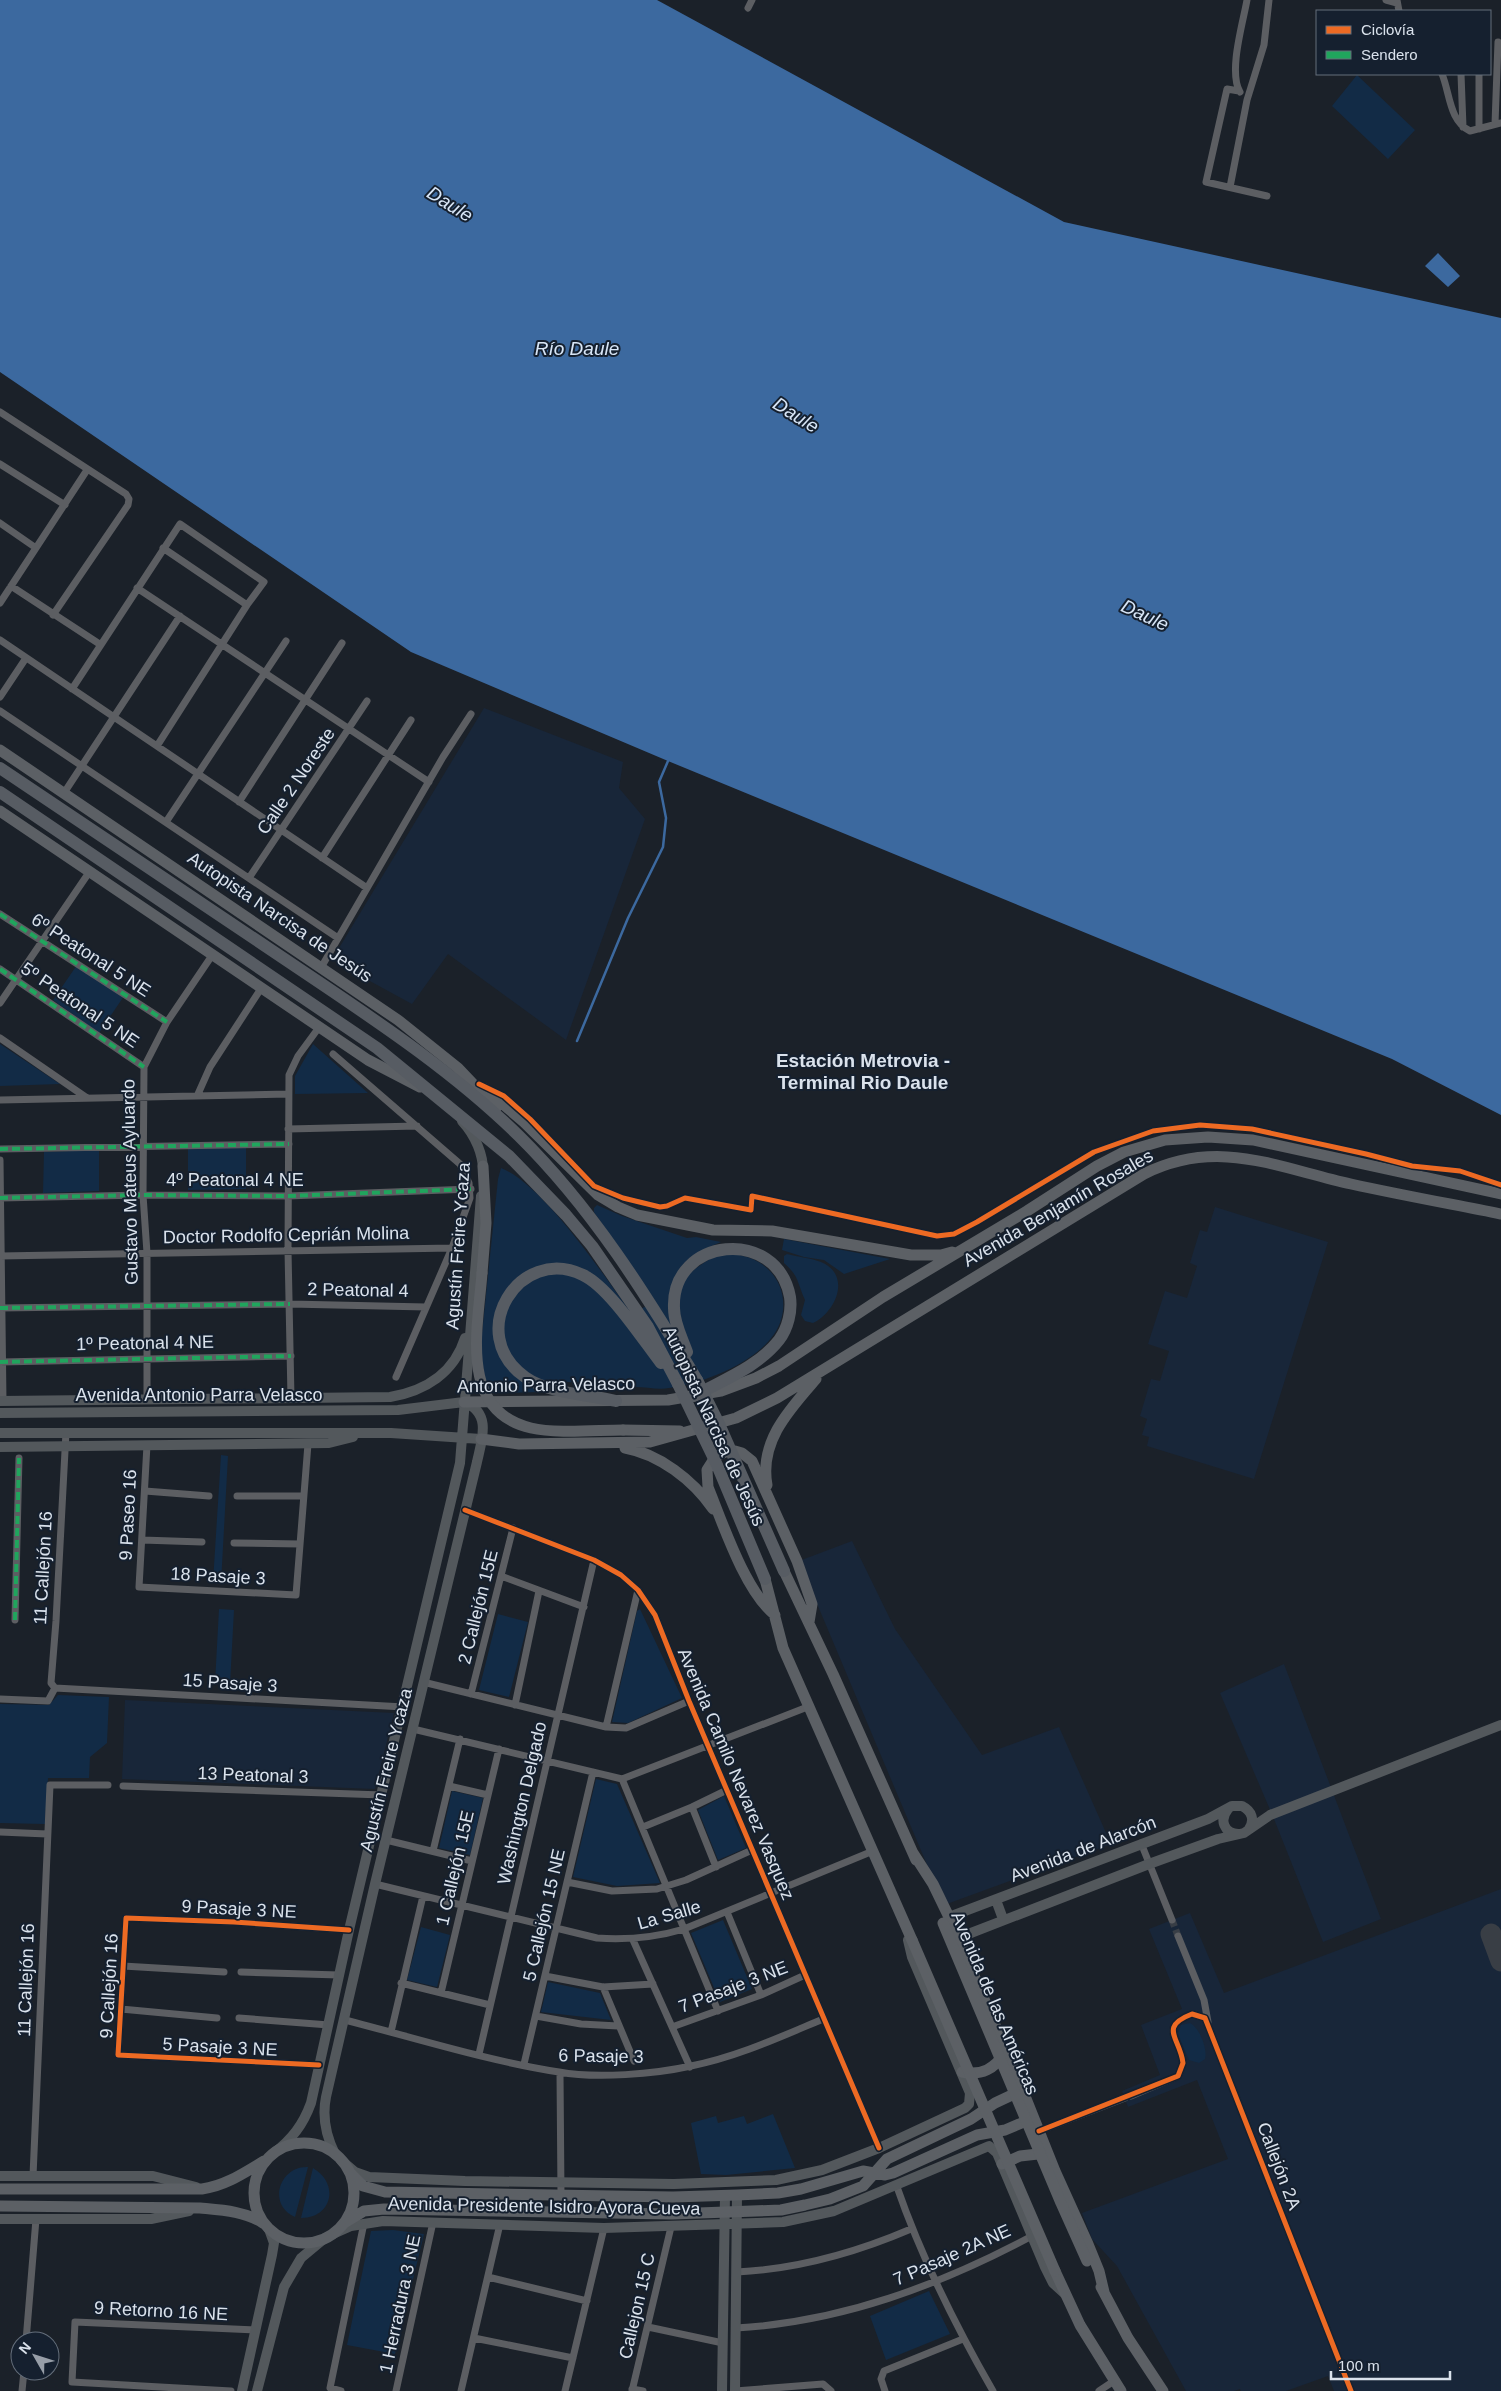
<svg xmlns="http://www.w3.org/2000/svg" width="1501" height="2391" viewBox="0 0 1501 2391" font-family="Helvetica,sans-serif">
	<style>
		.built { fill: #182639 }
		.green { fill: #122b46 }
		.water { fill: #3c699f }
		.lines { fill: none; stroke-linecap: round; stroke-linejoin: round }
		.stream { stroke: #3c699f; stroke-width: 2.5 }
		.taxiway { stroke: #393e45; stroke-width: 21 }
		.street-tunnel { stroke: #383e46; stroke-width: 7; stroke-dasharray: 7 3.5; stroke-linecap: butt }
		.street { stroke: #5c5e62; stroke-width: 7 }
		.secondary { stroke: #53585c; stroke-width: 10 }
		.primary { stroke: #5c6065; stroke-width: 11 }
		.highway { stroke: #575c63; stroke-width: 12 }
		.primary-bridge { stroke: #5c6065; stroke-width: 11 }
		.highway-bridge { stroke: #575c63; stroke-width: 12 }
		.quiet { stroke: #20a55d; stroke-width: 4; stroke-dasharray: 8 4; stroke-linecap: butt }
		.cycleway-casing { stroke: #15202f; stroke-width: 8 }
		.cycleway { stroke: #ed6a23; stroke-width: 5 }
		.labels { text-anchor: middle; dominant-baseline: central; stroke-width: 4; stroke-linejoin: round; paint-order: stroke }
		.street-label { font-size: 18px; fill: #dae2ec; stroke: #15202f }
		.water-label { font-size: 19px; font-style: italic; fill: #d8e6f7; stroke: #15202f }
		.neighbourhood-label { font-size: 19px; font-weight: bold; fill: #dae2ec; stroke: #15202f }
	</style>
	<rect width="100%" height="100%" fill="#1b2129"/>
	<!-- built -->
	<path class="built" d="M 484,708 L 623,762 L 619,788 L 645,819 L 566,1040 L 448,954 L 412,1004 L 368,980 L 333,958 Z
		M 1215,1207 L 1328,1242 L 1254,1479 L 1147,1446 L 1149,1437 L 1142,1435 L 1147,1419 L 1140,1416 L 1151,1379 L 1160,1381 L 1169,1351 L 1148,1344 L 1165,1291 L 1187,1298 L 1197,1266 L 1190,1263 L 1200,1230 L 1207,1232 Z
		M 852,1541 L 895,1629 L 982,1755 L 1059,1727 L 1111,1844 L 944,1905 L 799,1561 Z
		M 1284,1664 L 1381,1919 L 1323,1942 L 1274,1819 L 1220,1693 Z
		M 125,1700 L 394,1713 L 375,1789 L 122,1779 Z
		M 1501,1889 L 1501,2391 L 1334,2391 L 1328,2376 L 1286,2391 L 1241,2391 L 1240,2389 L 1234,2391 L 1186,2391 L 1117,2266 L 1092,2239 L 1082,2213 L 1228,2159 L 1197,2080 L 1128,2107 L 1122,2091 L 1160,2075 L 1141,2025 L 1182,2009 L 1149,1929 L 1190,1913 L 1224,1993 Z"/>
	<!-- green -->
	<path class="green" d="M 1357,75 L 1415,130 L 1388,159 L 1332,106 Z
		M 77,965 L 124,996 L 99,1033 L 53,1000 Z
		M 0,1044 L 60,1084 L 0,1086 Z
		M 313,1044 L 368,1093 L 295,1094 L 295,1076 Z
		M 246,1147 L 246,1189 L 188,1190 L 188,1149 Z
		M 99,1150 L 99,1191 L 43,1193 L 44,1152 Z
		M 501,1168 C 543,1184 604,1276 632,1314 L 655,1301 L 594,1212 L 594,1208 L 597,1205 L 622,1216 L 687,1238 L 696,1237 L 721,1242 C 705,1249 691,1254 680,1268 L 689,1274 C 701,1264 713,1255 729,1253 C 733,1253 739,1255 743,1256 C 772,1262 790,1291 781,1320 C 769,1359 705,1383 669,1388 C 659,1390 646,1387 635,1387 C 608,1385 582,1383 555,1381 L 543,1392 L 488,1393 L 480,1353 L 498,1179 Z
		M 784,1239 L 890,1259 L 844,1274 L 824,1260 L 804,1257 L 782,1250 Z
		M 787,1254 C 798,1257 811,1258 821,1262 C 852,1275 836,1312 813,1323 L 805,1321 L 801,1315 L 805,1300 C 797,1282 799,1276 784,1263 L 784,1256 Z
		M 221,1455 L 228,1456 L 221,1583 L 213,1582 Z
		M 219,1609 L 234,1610 L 230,1684 L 215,1683 Z
		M 640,1609 L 682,1698 L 628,1723 L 612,1722 L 637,1611 Z
		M 498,1614 L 528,1622 L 509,1697 L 479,1690 Z
		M 58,1695 L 109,1697 L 107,1743 L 90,1757 L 89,1778 L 48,1778 L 45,1824 L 0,1823 L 0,1704 L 49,1705 Z
		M 596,1779 L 617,1784 L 660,1883 L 617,1886 L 573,1877 Z
		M 452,1791 L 483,1798 L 470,1855 L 439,1848 Z
		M 724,1796 L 746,1848 L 718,1860 L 698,1810 Z
		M 723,1920 L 752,1989 L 720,2002 L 691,1933 Z
		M 421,1927 L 450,1935 L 437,1987 L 407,1980 Z
		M 548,1982 L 600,1993 L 611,2020 L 541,2012 Z
		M 1190,2023 C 1199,2027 1208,2049 1205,2059 L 1199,2063 L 1189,2060 L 1178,2034 L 1181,2025 Z
		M 773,2114 L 795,2168 L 726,2175 L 701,2174 L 691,2123 L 716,2116 L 718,2123 L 744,2116 L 747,2124 Z
		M 308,2167 L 295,2217 C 267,2205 279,2166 308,2167 Z
		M 313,2168 C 340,2184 332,2218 301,2218 Z
		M 393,2230 L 424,2234 L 395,2354 L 347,2345 L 371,2231 Z
		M 929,2291 L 950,2334 L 886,2360 L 870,2316 Z"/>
	<!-- water -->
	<path class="water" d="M 0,0 L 657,0 L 1064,222 L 1501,318 L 1501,1115 L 1392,1059 L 668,761 L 411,652 L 0,372 Z
		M 1438,253 L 1460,276 L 1448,287 L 1425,266 Z"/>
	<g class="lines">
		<!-- stream -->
		<path class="stream" d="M 577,1041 L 628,918 L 663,847 L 666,818 L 659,782 L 668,761"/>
		<!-- taxiway -->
		<path class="taxiway" d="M 1491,1934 L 1501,1961"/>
		<!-- street-tunnel -->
		<path class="street-tunnel" d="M 1172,1920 L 1178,1936"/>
		<!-- street -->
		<path class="street" d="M 1386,0 L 1397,3
			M 1397,0 L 1399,11
			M 748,8 L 752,0
			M 1442,74 C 1450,93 1449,121 1470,131 L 1501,123
			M 1461,74 L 1463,127
			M 1479,74 L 1479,129
			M 1239,91 L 1227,89 L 1206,182 L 1267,196
			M 1240,92 C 1228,72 1243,23 1247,0
			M 1495,124 L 1498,42
			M 1230,187 L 1247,100 L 1264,45 L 1269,0
			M 0,412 L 126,494 L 129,499 L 128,505 L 53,615
			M 0,464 L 65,505
			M 0,523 L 36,548
			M 163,548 L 247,605
			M 11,586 L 101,645
			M 137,588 L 429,782
			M 0,603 L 87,470
			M 0,640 L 367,888
			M 72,689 L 180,524 L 264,582 L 247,605 L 157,746
			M 0,697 L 26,658
			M 0,711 L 338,938
			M 64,793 L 180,616
			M 239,802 L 342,643
			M 166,822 L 286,641
			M 322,858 L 411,720
			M 249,878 L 367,701
			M 0,914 L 167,1022
			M 322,966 L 443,757 L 471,714
			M 0,969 L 144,1067
			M 0,1003 L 90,871
			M 0,1038 L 87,1098
			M 333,1054 L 460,1164 L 469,1183 L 470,1198 L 452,1248 L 396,1377
			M 198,1094 L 210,1067 L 262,987
			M 0,1100 L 288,1094
			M 288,1129 L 417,1126
			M 0,1149 L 289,1144
			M 0,1160 L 3,1401
			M 0,1198 L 143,1195 L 288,1196 L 471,1189
			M 0,1256 L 452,1248
			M 0,1308 L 290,1304 L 426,1307
			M 0,1362 L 291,1356
			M 291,1398 L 288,1250 L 289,1075 L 298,1056 L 320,1026
			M 147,1399 L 147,1253 L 143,1195 L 144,1067 L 167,1022 L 213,954
			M 147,1445 L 139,1587 L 296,1595 L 308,1444
			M 145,1491 L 209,1496
			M 237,1496 L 303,1496
			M 465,1510 L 594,1560 L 621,1575 L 638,1590 L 655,1615 L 689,1701 L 879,2148
			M 142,1540 L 202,1542
			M 234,1543 L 300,1544
			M 501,1576 L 584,1607
			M 15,1620 L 19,1458
			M 423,1682 L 606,1727 L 626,1728 L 689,1701
			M 55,1688 L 404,1707
			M 471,1694 L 513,1528
			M 0,1699 L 48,1701 L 55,1688 L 51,1683 L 56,1621 L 66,1432
			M 515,1705 L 539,1591
			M 606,1727 L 638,1590
			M 413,1729 L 622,1779 L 810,1706
			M 622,1779 L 718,2011
			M 123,1786 L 382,1795
			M 449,1786 L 488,1795
			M 692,1807 L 716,1867
			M 643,1827 L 692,1807 L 727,1790
			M 0,1832 L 47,1834
			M 386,1840 L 472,1861
			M 1141,1843 L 1172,1920
			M 433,1851 L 460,1739
			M 567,1882 L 612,1891 L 657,1889 L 686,1880 L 752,1850
			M 375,1884 L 597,1938 C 627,1940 654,1938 684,1929 L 873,1851
			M 727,1912 L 761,1995
			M 1178,1936 L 1204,2000 L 1208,2022
			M 633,1940 L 690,2067
			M 123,1966 L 224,1972
			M 241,1972 L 339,1975
			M 545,1976 L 603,1987 L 653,1984
			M 401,1983 L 490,2005
			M 603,1987 L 634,2061
			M 441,1993 L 499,1749
			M 121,2009 L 217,2018
			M 536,2016 L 581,2024 L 618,2026
			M 239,2018 L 329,2025
			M 345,2020 C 415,2038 488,2061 559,2072 C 596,2079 655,2074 691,2066 C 737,2057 780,2037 823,2019
			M 672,2027 L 761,1995 L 805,1975
			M 391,2032 L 423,1896
			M 479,2054 L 594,1560
			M 524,2064 L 593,1772
			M 319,2065 L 118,2055 L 126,1918 L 234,1922 L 349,1930
			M 560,2073 L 561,2195
			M 1131,2096 L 1178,2076 L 1183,2063 C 1180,2038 1158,2027 1192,2014 L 1205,2018 L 1351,2391
			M 1039,2131 L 1125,2098
			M 33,2176 L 50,1785 L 108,1785
			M 897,2187 C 922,2259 955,2325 993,2391
			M 737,2272 C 799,2269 855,2253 911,2229
			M 488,2277 L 587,2301
			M 648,2327 L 723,2343
			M 736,2328 C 842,2322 940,2285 1032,2236
			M 474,2338 L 573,2358
			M 26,2341 L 36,2219
			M 632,2389 L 643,2391
			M 22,2391 L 24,2371
			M 231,2391 L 72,2382 L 75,2322 L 256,2330
			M 341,2391 L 330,2388 L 364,2223
			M 396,2391 L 433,2222
			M 461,2391 L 500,2224
			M 565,2391 L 604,2228
			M 632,2391 L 671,2227
			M 735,2391 L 823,2384 L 831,2391
			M 885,2391 L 881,2379 L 884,2371 L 963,2339
			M 1099,2391 L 1114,2381"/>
		<!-- secondary -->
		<path class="secondary" d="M 462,1121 C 475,1135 484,1155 483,1174
			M 0,1401 L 390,1397 C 425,1391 454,1373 465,1338
			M 0,1413 L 398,1410 L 464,1402 C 492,1413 482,1439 477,1462 L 375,1884 L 326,2097 C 322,2117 326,2136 335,2154
			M 0,1433 L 391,1433 L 481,1439
			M 0,1447 L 329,1443 L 353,1437
			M 1228,1809 C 1219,1820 1224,1833 1238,1834
			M 996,1900 L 1003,1919
			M 949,1917 L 1208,1819 L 1232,1806 L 1242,1806 C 1252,1811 1255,1820 1249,1829
			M 958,1938 L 1149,1864 L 1218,1839 L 1244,1833 L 1270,1815 L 1501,1725
			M 274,2153 C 292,2139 303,2125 311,2103 L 349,1930 L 460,1463 L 481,1196
			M 341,2160 L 355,2172 L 369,2177 L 465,2181 L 674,2184 L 776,2180 L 822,2170 L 879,2148 L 965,2108 L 969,2104 L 970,2093 L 912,1957 L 908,1940
			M 0,2176 L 153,2176 L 196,2187
			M 0,2219 L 151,2219 L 189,2211
			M 333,2234 L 351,2226 L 383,2221 L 604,2228 L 783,2222 L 834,2211 L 989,2146 L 997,2153 L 1045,2267 L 1053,2283 L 1064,2293
			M 242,2391 L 272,2255 L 274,2243 L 269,2229
			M 257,2391 L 284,2287 L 301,2258 L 325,2238
			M 722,2391 L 725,2195
			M 735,2391 L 737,2195"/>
		<!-- primary -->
		<path class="primary" d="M 0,750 L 398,1020 L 458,1068 L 496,1108
			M 0,811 L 368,1060 L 420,1087
			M 485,1089 L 524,1122 L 598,1195 L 618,1207 L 637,1215 L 713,1230 L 772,1231 L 911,1255 L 941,1255 L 952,1252
			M 482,1273 L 486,1223 L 483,1166
			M 464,1402 L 668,1400 L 721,1391 L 756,1378 L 779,1366 L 883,1297 L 1027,1211 L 1097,1166 L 1124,1152 L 1165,1140 L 1208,1137 L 1253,1140 L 1501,1194
			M 623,1430 L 680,1431
			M 481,1439 L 519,1444 L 650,1442 L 736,1418 L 777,1398 L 1144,1174 C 1218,1137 1278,1168 1351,1184 C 1401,1195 1451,1204 1501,1214
			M 625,1448 C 659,1454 693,1480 713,1509
			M 767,1485 C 759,1441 790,1409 816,1379
			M 784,1571 L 833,1674 L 916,1860
			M 765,1579 L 783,1648 L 912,1940
			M 775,1615 C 745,1591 723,1524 708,1487 L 707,1470 L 716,1456 L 728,1451 L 735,1451 L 742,1453 L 752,1461 L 797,1561 L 812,1604 L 809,1622
			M 913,1853 L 933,1884 L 949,1917 L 1021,2086 L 1055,2171 L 1088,2244 L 1099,2271 L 1104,2292
			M 962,2072 C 982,2076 994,2069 1006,2052
			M254 2193a50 50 0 1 1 100 0a50 50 0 1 1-100 0Z
			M 1002,2164 L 1020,2156 L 1047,2153
			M 350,2173 L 363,2186 L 385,2192 L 673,2197 L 737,2195 L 778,2193 L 801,2189 L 863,2171 L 885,2175 L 893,2173 L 977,2135 L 1005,2130 L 1024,2122 L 1034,2120
			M 0,2189 L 202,2189 C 225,2186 244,2173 264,2161
			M 0,2206 L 200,2208 C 221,2210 244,2211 263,2223
			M 344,2223 L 364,2211 L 384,2209 L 672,2214 L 781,2210 L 805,2205 L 830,2199 L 863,2186 L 887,2159 L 971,2119 L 995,2103 L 1012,2095 L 1021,2086
			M 1055,2271 L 1080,2325 L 1121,2391
			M 1101,2287 L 1128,2338 L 1163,2391"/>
		<!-- highway -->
		<path class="highway" d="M 0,768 C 95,832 191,896 286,960 C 366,1014 450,1068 519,1136 C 591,1207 646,1294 697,1380
			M 0,792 L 377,1048 L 509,1156 L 566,1215 L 592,1246 L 648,1327 L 678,1384
			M 687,1352 C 682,1338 674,1323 674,1308 C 671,1237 777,1226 790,1297 C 792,1311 788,1328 779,1340 C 758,1367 723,1380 694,1396
			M 616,1401 C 590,1395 547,1393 525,1377 C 464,1334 519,1244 583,1275 C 609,1287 643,1340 661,1363"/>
		<!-- primary-bridge -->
		<path class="primary-bridge" d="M 482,1273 C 478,1328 458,1411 531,1428 C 556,1434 597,1430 623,1430
			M 943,1923 L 1061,2203 L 1087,2261
			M 912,1940 L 1055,2271"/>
		<!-- highway-bridge -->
		<path class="highway-bridge" d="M 697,1380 L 719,1424 L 784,1571
			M 678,1384 L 717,1465 L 765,1579"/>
		<!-- quiet -->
		<path class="quiet" d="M 0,914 L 167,1022
			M 0,969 L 144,1067
			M 0,1149 L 289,1144
			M 0,1198 L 143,1195 L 288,1196 L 471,1189
			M 0,1308 L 290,1304
			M 0,1362 L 291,1356
			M 15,1620 L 19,1458"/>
		<!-- cycleway casing -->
		<g class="cycleway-casing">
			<path id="cycleway" d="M 479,1084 L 504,1096 L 530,1119 L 594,1186 L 623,1198 L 660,1207 L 667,1206 L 685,1198 L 751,1210 L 752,1196 L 937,1236 L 954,1234 L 977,1222 L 1094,1152 L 1153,1131 L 1200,1125 L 1252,1129 L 1366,1154 L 1412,1166 L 1460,1171 L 1501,1185
				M 465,1510 L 594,1560 L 621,1575 L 638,1590 L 655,1615 L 689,1701 L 879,2148
				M 319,2065 L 118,2055 L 126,1918 L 234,1922 L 349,1930
				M 1039,2131 L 1178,2076 L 1183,2063 C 1180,2038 1158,2027 1192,2014 L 1205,2018 L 1351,2391"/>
		</g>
		<!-- cycleway -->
		<use href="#cycleway" class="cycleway"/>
	</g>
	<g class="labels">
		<!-- street labels -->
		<g class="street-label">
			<text transform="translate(296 781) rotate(-56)">Calle 2 Noreste</text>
			<text transform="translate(280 917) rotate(34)">Autopista Narcisa de Jesús</text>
			<text transform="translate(91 955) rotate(33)">6º Peatonal 5 NE</text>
			<text transform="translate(80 1005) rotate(34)">5º Peatonal 5 NE</text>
			<text x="235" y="1180">4º Peatonal 4 NE</text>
			<text transform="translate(130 1182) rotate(-91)">Gustavo Mateus Ayluardo</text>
			<text transform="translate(1058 1208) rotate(-30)">Avenida Benjamín Rosales</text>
			<text transform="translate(286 1235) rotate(-1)">Doctor Rodolfo Ceprián Molina</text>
			<text transform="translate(458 1246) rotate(-86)">Agustín Freire Ycaza</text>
			<text transform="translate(358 1290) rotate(1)">2 Peatonal 4</text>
			<text transform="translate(145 1343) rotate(-1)">1º Peatonal 4 NE</text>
			<text transform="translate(546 1385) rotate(-1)">Antonio Parra Velasco</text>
			<text x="199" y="1395">Avenida Antonio Parra Velasco</text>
			<text transform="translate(714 1426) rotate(65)">Autopista Narcisa de Jesús</text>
			<text transform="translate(128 1515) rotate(-87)">9 Paseo 16</text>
			<text transform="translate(43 1568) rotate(-87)">11 Callejón 16</text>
			<text transform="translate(218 1576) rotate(3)">18 Pasaje 3</text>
			<text transform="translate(478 1607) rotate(-76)">2 Callejón 15E</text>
			<text transform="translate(230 1683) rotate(4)">15 Pasaje 3</text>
			<text transform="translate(386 1770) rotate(-76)">Agustín Freire Ycaza</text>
			<text transform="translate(736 1774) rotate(67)">Avenida Camilo Nevarez Vasquez</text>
			<text transform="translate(253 1775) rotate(2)">13 Peatonal 3</text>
			<text transform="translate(522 1803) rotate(-77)">Washington Delgado</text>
			<text transform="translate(1083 1849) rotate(-21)">Avenida de Alarcón</text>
			<text transform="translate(455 1868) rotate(-77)">1 Callejón 15E</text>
			<text transform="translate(239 1909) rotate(3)">9 Pasaje 3 NE</text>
			<text transform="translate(544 1915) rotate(-77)">5 Callejón 15 NE</text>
			<text transform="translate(669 1915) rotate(-16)">La Salle</text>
			<text transform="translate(26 1980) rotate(-88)">11 Callejón 16</text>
			<text transform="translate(109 1986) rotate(-87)">9 Callejón 16</text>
			<text transform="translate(733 1987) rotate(-21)">7 Pasaje 3 NE</text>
			<text transform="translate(995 2003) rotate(67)">Avenida de las Américas</text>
			<text transform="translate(220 2047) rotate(3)">5 Pasaje 3 NE</text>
			<text transform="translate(601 2056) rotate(1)">6 Pasaje 3</text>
			<text transform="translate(1279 2166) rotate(69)">Callejón 2A</text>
			<text transform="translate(544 2206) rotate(1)">Avenida Presidente Isidro Ayora Cueva</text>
			<text transform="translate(952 2255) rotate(-24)">7 Pasaje 2A NE</text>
			<text transform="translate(400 2304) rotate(-78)">1 Herradura 3 NE</text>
			<text transform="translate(637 2306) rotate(-77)">Callejon 15 C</text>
			<text transform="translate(161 2311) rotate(3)">9 Retorno 16 NE</text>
		</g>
		<!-- water labels -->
		<g class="water-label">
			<text transform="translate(450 204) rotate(32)">Daule</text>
			<text x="577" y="348">Río Daule</text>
			<text transform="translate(796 415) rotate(32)">Daule</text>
			<text transform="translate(1145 615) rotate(25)">Daule</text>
		</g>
		<!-- neighbourhood labels -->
		<g class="neighbourhood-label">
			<text x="863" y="1060">Estación Metrovia -<tspan x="863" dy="22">Terminal Rio Daule</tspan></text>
		</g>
	</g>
	<!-- legend -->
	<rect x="1316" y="10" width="175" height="65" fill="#15202f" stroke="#646e7b"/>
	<rect x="1326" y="26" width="25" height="8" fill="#ed6a23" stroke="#646e7b"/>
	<text x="1361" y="35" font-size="15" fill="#dae2ec">Ciclovía</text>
	<rect x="1326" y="51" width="25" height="8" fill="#20a55d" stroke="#646e7b"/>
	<text x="1361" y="60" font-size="15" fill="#dae2ec">Sendero</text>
	<!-- north arrow -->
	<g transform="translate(35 2356) rotate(309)"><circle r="24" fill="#15202f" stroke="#646e7b"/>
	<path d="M0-4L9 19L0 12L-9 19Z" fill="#979ea8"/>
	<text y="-8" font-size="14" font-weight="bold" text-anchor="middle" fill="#dae2ec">N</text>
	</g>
	<!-- scale -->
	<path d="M1331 2371v8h119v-8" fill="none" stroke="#dae2ec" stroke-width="2.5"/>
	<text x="1338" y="2371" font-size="15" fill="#dae2ec" stroke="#15202f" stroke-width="4" paint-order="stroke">100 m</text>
</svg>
